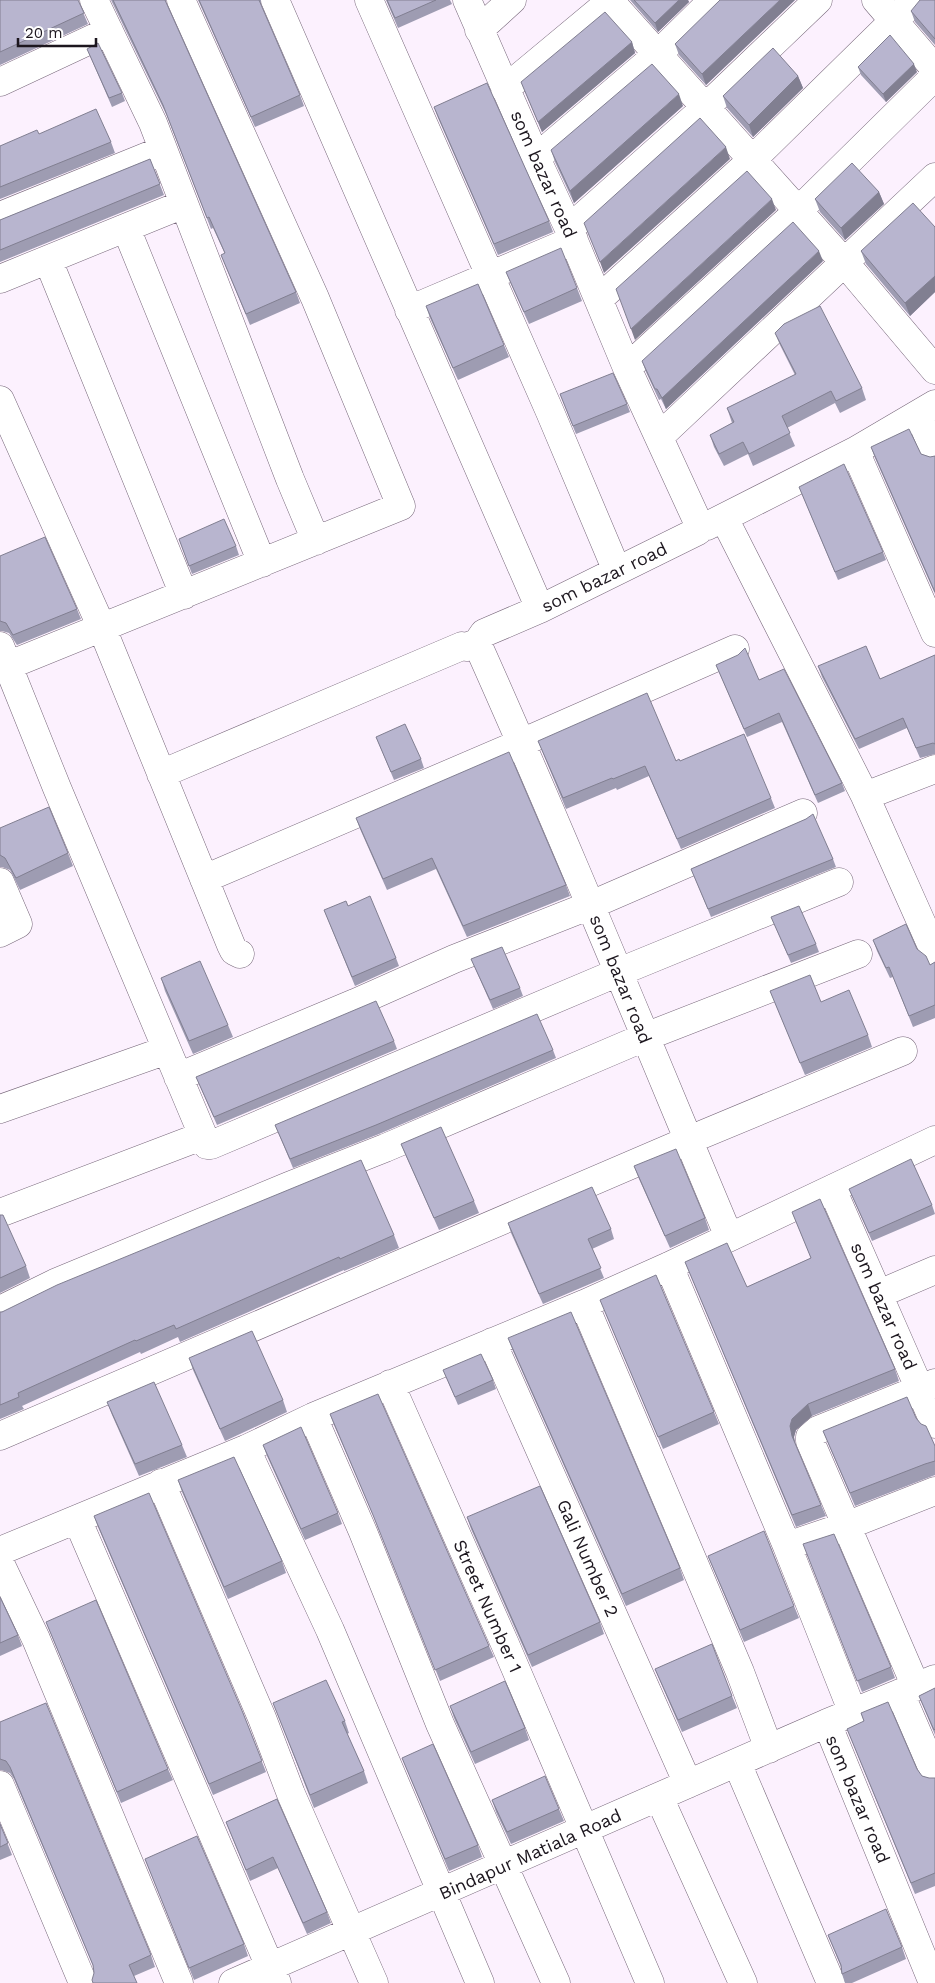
<svg xmlns="http://www.w3.org/2000/svg" width="935" height="1983" viewBox="0 0 935 1983" font-family="'Work Sans',sans-serif">
	<style>
		.lines { fill: none; stroke-linecap: round; stroke-linejoin: round }
		.minor-casing { stroke: #77677a; stroke-width: 29 }
		.minor { stroke: #fff; stroke-width: 28 }
		.wall { fill: #9e9cb2 }
		.shaded-wall { fill: #817f91 }
		.building { fill: #b8b5cf; stroke: #817f91 }
		.labels { text-anchor: middle; dominant-baseline: central; stroke-width: 4; stroke-linejoin: round; paint-order: stroke }
		.street-label { font-size: 18px; fill: #1c161e; stroke: #fff }
	</style>
	<rect width="100%" height="100%" fill="#fcf1fe"/>
	<g class="lines">
		<!-- minor casing -->
		<g class="minor-casing">
			<path id="minor" d="M 94,0 L 153,123 L 290,479 L 316,541
				M 275,0 L 540,609
				M 369,0 L 550,412 L 617,571
				M 467,0 L 536,158 L 569,229 L 627,368 L 700,527 L 698,531 L 540,609 L 484,633 L 477,643 C 565,840 646,1039 729,1237
				M 609,0 L 844,262 L 935,370
				M 876,0 L 935,69
				M 479,30 L 512,0
				M 0,82 L 109,31
				M 505,89 L 612,0
				M 536,158 L 657,55 L 713,0
				M 0,216 L 163,150
				M 126,228 L 262,563
				M 569,229 L 705,108 L 818,0
				M 48,260 L 184,595
				M 0,279 L 184,204
				M 599,299 L 752,160 L 915,0
				M 409,310 L 574,240
				M 627,368 L 798,211 L 935,76
				M 0,400 L 102,628 L 231,945 L 234,951 L 240,954
				M 919,415 L 935,452
				M 659,437 L 935,177
				M 855,451 L 935,633
				M 724,518 L 865,796 L 935,953
				M 707,526 L 855,451 L 935,404
				M 0,646 L 57,788 L 207,1145 L 211,1145 L 619,972 L 839,882
				M 7,666 L 401,506 L 315,298 L 181,0
				M 161,774 L 462,646 L 466,647 L 477,643
				M 865,796 L 935,769
				M 204,879 L 521,743 L 735,649
				M 0,882 L 18,924 L 0,933
				M 178,1077 L 355,1003 L 454,959 L 591,905 L 803,813
				M 0,1109 L 167,1050
				M 832,1189 L 935,1424
				M 0,1213 L 202,1136
				M 669,1266 L 787,1546 L 853,1713
				M 879,1294 L 935,1270
				M 584,1304 L 740,1672 L 769,1749
				M 0,1310 L 55,1283 L 289,1186 L 385,1148 L 645,1037 L 858,954
				M 492,1342 L 688,1784
				M 390,1384 L 505,1644 L 650,1983
				M 313,1417 L 363,1532 L 440,1724 L 556,1983
				M 0,1436 L 689,1140 L 903,1051
				M 246,1449 L 330,1630 L 480,1983
				M 161,1483 L 262,1718 L 291,1794 L 374,1983
				M 77,1519 L 277,1983
				M 787,1546 L 846,1526 L 935,1491
				M 0,1551 L 246,1449 L 313,1417 L 584,1304 L 669,1266 L 935,1140
				M 0,1563 L 36,1639 L 179,1983
				M 916,1687 L 810,1441 L 810,1437 L 818,1430 L 935,1383
				M 900,1693 L 935,1774
				M 827,1723 L 933,1983
				M 737,1763 L 831,1983
				M 0,1785 L 83,1983
				M 659,1797 L 743,1983
				M 233,1983 L 827,1723 L 935,1679"/>
		</g>
		<!-- minor -->
		<use href="#minor" class="minor"/>
	</g>
	<!-- wall -->
	<path class="wall" d="M 0,0 L 79,3 L 88,24 L 0,65 Z
		M 111,0 L 166,0 L 166,3 L 296,292 L 300,303 L 250,325 L 221,255 L 225,254 L 213,228 L 211,229 L 167,116 Z
		M 198,0 L 261,0 L 261,5 L 300,95 L 304,106 L 255,127 Z
		M 386,0 L 450,0 L 452,4 L 398,28 Z
		M 630,0 L 688,0 L 689,2 L 658,32 Z
		M 795,0 L 706,85 L 679,55 L 675,44 Z
		M 935,0 L 935,45 L 915,22 L 911,11 Z
		M 632,42 L 635,53 L 542,132 L 521,82 Z
		M 87,49 L 122,93 L 125,101 L 112,107 Z
		M 858,67 L 917,72 L 886,102 L 861,75 Z
		M 798,76 L 803,88 L 753,137 L 727,108 L 723,96 Z
		M 683,106 L 574,203 L 555,162 L 551,150 Z
		M 434,107 L 549,221 L 553,232 L 498,255 L 438,118 Z
		M 39,134 L 111,142 L 115,153 L 0,199 L 0,146 Z
		M 150,159 L 164,195 L 0,262 L 0,220 Z
		M 879,192 L 884,204 L 845,240 L 820,212 L 815,199 Z
		M 935,227 L 935,292 L 910,316 L 866,264 L 861,251 Z
		M 823,261 L 666,409 L 661,399 L 659,400 L 646,372 L 642,361 Z
		M 506,272 L 577,288 L 582,301 L 529,324 L 511,284 Z
		M 426,306 L 504,345 L 509,357 L 458,380 L 430,318 Z
		M 775,333 L 862,388 L 866,400 L 840,413 L 835,403 L 787,428 L 795,446 L 753,466 L 748,454 L 724,466 L 714,447 L 710,435 L 732,423 L 727,408 L 795,375 L 780,345 Z
		M 560,394 L 627,404 L 630,412 L 576,434 Z
		M 871,447 L 921,454 L 930,457 L 935,456 L 935,594 L 875,458 Z
		M 799,487 L 883,552 L 886,560 L 838,580 Z
		M 179,539 L 236,546 L 239,555 L 192,574 Z
		M 0,556 L 77,609 L 81,619 L 17,645 L 9,633 L 2,631 L 0,631 Z
		M 935,655 L 935,754 L 920,758 L 907,728 L 859,749 L 822,677 L 818,666 L 880,679 Z
		M 716,665 L 759,680 L 842,783 L 845,791 L 818,803 L 782,722 L 747,737 Z
		M 376,737 L 421,759 L 424,768 L 394,780 Z
		M 538,741 L 680,761 L 771,798 L 775,808 L 681,849 L 649,776 L 617,790 L 616,788 L 566,809 Z
		M 356,818 L 566,885 L 570,896 L 467,937 L 436,869 L 387,890 L 360,829 Z
		M 806,819 L 833,859 L 836,867 L 711,917 L 691,869 Z
		M 0,828 L 68,853 L 73,866 L 20,890 L 10,870 L 2,867 L 0,867 Z
		M 324,910 L 396,958 L 399,966 L 355,986 Z
		M 771,917 L 816,944 L 819,952 L 791,963 Z
		M 873,940 L 917,949 L 930,965 L 935,962 L 935,1018 L 913,1027 L 893,977 L 890,978 L 877,951 Z
		M 471,959 L 520,988 L 523,996 L 493,1009 Z
		M 161,978 L 228,1025 L 233,1037 L 193,1054 L 165,991 Z
		M 770,991 L 821,1002 L 868,1035 L 872,1047 L 805,1075 Z
		M 394,1041 L 397,1049 L 217,1125 L 196,1077 Z
		M 553,1050 L 556,1058 L 379,1134 L 293,1168 L 275,1125 Z
		M 401,1144 L 474,1201 L 479,1213 L 439,1230 L 406,1156 Z
		M 634,1166 L 705,1218 L 709,1230 L 670,1248 L 639,1179 Z
		M 849,1189 L 932,1205 L 935,1214 L 872,1241 Z
		M 792,1212 L 895,1369 L 899,1381 L 812,1416 L 796,1430 L 794,1437 L 795,1445 L 826,1516 L 796,1527 L 685,1262 L 747,1287 L 811,1258 Z
		M 0,1215 L 26,1266 L 30,1278 L 0,1293 Z
		M 508,1223 L 611,1229 L 614,1239 L 592,1249 L 604,1278 L 543,1304 L 511,1233 Z
		M 394,1235 L 399,1248 L 344,1271 L 344,1270 L 180,1342 L 178,1337 L 141,1354 L 140,1352 L 22,1406 L 24,1409 L 0,1419 L 0,1312 Z
		M 600,1300 L 714,1412 L 719,1424 L 663,1449 Z
		M 508,1338 L 680,1568 L 684,1580 L 626,1606 L 513,1351 Z
		M 189,1358 L 283,1400 L 287,1412 L 225,1441 L 193,1370 Z
		M 443,1370 L 493,1380 L 496,1389 L 458,1405 Z
		M 107,1402 L 182,1445 L 187,1457 L 139,1476 L 112,1415 Z
		M 330,1414 L 489,1646 L 494,1657 L 440,1681 L 378,1526 L 334,1425 Z
		M 916,1418 L 935,1446 L 935,1475 L 855,1506 L 828,1443 L 823,1431 Z
		M 263,1445 L 338,1513 L 342,1524 L 305,1540 L 267,1456 Z
		M 178,1480 L 282,1561 L 286,1573 L 228,1599 L 182,1492 Z
		M 94,1516 L 243,1713 L 266,1772 L 213,1795 L 98,1527 Z
		M 467,1517 L 600,1622 L 604,1634 L 532,1667 L 471,1529 Z
		M 708,1556 L 794,1606 L 799,1618 L 744,1642 Z
		M 808,1556 L 891,1667 L 895,1678 L 862,1692 Z
		M 0,1597 L 18,1635 L 22,1646 L 0,1656 Z
		M 46,1622 L 168,1769 L 173,1780 L 121,1803 Z
		M 655,1669 L 732,1696 L 737,1708 L 682,1732 L 660,1681 Z
		M 935,1688 L 935,1735 L 919,1696 Z
		M 450,1706 L 525,1728 L 529,1740 L 475,1764 L 454,1718 Z
		M 861,1713 L 922,1776 L 929,1778 L 935,1779 L 935,1886 L 915,1894 L 847,1729 L 864,1722 Z
		M 278,1715 L 345,1721 L 349,1733 L 347,1734 L 364,1771 L 368,1783 L 314,1808 Z
		M 0,1722 L 151,1955 L 155,1967 L 134,1976 L 94,1973 L 94,1968 L 14,1779 L 10,1773 L 1,1770 L 0,1770 Z
		M 402,1758 L 478,1845 L 482,1857 L 449,1871 Z
		M 277,1799 L 327,1912 L 331,1923 L 307,1934 L 278,1868 L 250,1881 L 226,1822 Z
		M 492,1800 L 559,1809 L 564,1821 L 511,1844 L 496,1812 Z
		M 0,1824 L 12,1855 L 0,1860 Z
		M 145,1859 L 244,1944 L 248,1956 L 194,1980 Z
		M 828,1935 L 902,1947 L 906,1959 L 852,1983 L 845,1983 L 842,1974 L 841,1967 Z"/>
	<!-- shaded-wall -->
	<path class="shaded-wall" d="M 679,0 L 688,0 L 689,2 L 658,32 L 655,23 Z
		M 780,0 L 795,0 L 706,85 L 702,74 Z
		M 632,42 L 635,53 L 542,132 L 538,122 Z
		M 914,64 L 917,72 L 886,102 L 883,94 Z
		M 798,76 L 803,88 L 753,137 L 749,125 Z
		M 679,94 L 683,106 L 574,203 L 570,191 Z
		M 726,147 L 730,159 L 604,273 L 600,262 Z
		M 879,192 L 884,204 L 845,240 L 841,228 Z
		M 772,199 L 776,210 L 635,340 L 631,329 Z
		M 819,251 L 823,261 L 666,409 L 662,398 Z
		M 935,276 L 935,292 L 910,316 L 905,303 Z
		M 808,1404 L 812,1416 L 796,1430 L 794,1437 L 796,1447 L 792,1436 L 790,1426 L 792,1419 Z"/>
	<!-- building -->
	<path class="building" d="M 0,0 L 78,0 L 84,13 L 0,52 Z
		M 113,0 L 165,0 L 296,292 L 246,314 L 221,255 L 225,253 L 209,217 L 207,218 L 163,105 Z
		M 199,0 L 259,0 L 300,95 L 251,117 Z
		M 387,0 L 436,0 L 395,18 Z
		M 634,0 L 679,0 L 655,23 Z
		M 720,0 L 780,0 L 702,74 L 675,44 Z
		M 920,0 L 935,0 L 935,39 L 911,11 Z
		M 605,12 L 632,42 L 538,122 L 521,82 Z
		M 890,35 L 914,64 L 883,94 L 858,67 Z
		M 98,43 L 122,93 L 109,98 L 87,49 Z
		M 773,48 L 798,76 L 749,125 L 723,96 Z
		M 652,64 L 679,94 L 570,191 L 551,150 Z
		M 487,83 L 549,221 L 494,244 L 434,107 Z
		M 96,109 L 111,142 L 0,187 L 0,146 L 37,130 L 39,134 Z
		M 700,118 L 726,147 L 600,262 L 584,223 Z
		M 150,159 L 160,184 L 0,250 L 0,220 Z
		M 852,163 L 879,192 L 841,228 L 815,199 Z
		M 747,171 L 772,199 L 631,329 L 616,289 Z
		M 913,203 L 935,227 L 935,276 L 905,303 L 861,251 Z
		M 793,222 L 819,251 L 662,398 L 657,389 L 655,389 L 642,361 Z
		M 561,248 L 577,288 L 524,312 L 506,272 Z
		M 478,284 L 504,345 L 453,368 L 426,306 Z
		M 820,306 L 862,388 L 836,401 L 831,391 L 782,416 L 790,433 L 749,454 L 743,442 L 719,454 L 710,435 L 734,422 L 727,408 L 796,374 L 775,333 L 784,324 Z
		M 613,373 L 627,404 L 573,426 L 560,394 Z
		M 909,429 L 921,454 L 930,457 L 935,456 L 935,592 L 871,447 Z
		M 844,464 L 883,552 L 835,572 L 799,487 Z
		M 224,519 L 236,546 L 189,566 L 179,539 Z
		M 45,537 L 77,609 L 13,635 L 6,623 L 0,621 L 0,556 Z
		M 866,646 L 880,679 L 935,655 L 935,744 L 933,743 L 916,748 L 903,718 L 855,739 L 818,666 Z
		M 745,648 L 759,680 L 784,669 L 842,783 L 815,795 L 779,713 L 744,729 L 716,665 L 738,655 Z
		M 647,693 L 676,761 L 679,759 L 680,761 L 744,734 L 771,798 L 677,839 L 645,766 L 613,779 L 612,778 L 563,798 L 538,741 Z
		M 405,724 L 421,759 L 391,772 L 376,737 Z
		M 509,752 L 566,885 L 463,926 L 432,858 L 383,879 L 356,818 Z
		M 49,807 L 68,853 L 16,878 L 5,858 L 0,855 L 0,828 Z
		M 813,814 L 833,859 L 708,909 L 691,869 L 806,819 Z
		M 370,896 L 396,958 L 352,977 L 324,910 L 346,901 L 348,906 Z
		M 799,906 L 816,944 L 788,955 L 771,917 Z
		M 906,924 L 917,949 L 926,956 L 930,965 L 935,962 L 935,1005 L 909,1016 L 889,967 L 886,968 L 873,940 Z
		M 502,947 L 520,988 L 490,1000 L 471,959 Z
		M 200,961 L 228,1025 L 189,1041 L 161,978 Z
		M 810,975 L 821,1002 L 849,990 L 868,1035 L 800,1063 L 770,991 Z
		M 376,1001 L 394,1041 L 214,1117 L 196,1077 Z
		M 537,1014 L 553,1050 L 376,1125 L 290,1159 L 275,1125 Z
		M 441,1127 L 474,1201 L 434,1218 L 401,1144 Z
		M 676,1149 L 705,1218 L 665,1236 L 634,1166 Z
		M 911,1159 L 932,1205 L 869,1233 L 849,1189 Z
		M 361,1160 L 394,1235 L 340,1259 L 339,1257 L 176,1329 L 174,1325 L 136,1341 L 135,1340 L 18,1393 L 19,1397 L 0,1405 L 0,1312 L 2,1312 L 57,1285 Z
		M 592,1187 L 611,1229 L 588,1239 L 601,1268 L 539,1294 L 508,1223 Z
		M 820,1199 L 895,1369 L 808,1404 L 792,1419 L 790,1426 L 792,1436 L 821,1505 L 792,1515 L 685,1262 L 727,1243 L 747,1287 L 811,1258 L 792,1212 Z
		M 0,1215 L 3,1215 L 26,1266 L 0,1278 Z
		M 656,1275 L 714,1412 L 658,1437 L 600,1300 Z
		M 571,1312 L 680,1568 L 622,1594 L 508,1338 Z
		M 252,1331 L 283,1400 L 220,1429 L 189,1358 Z
		M 481,1354 L 493,1380 L 455,1397 L 443,1370 Z
		M 154,1382 L 182,1445 L 135,1464 L 107,1402 Z
		M 378,1394 L 489,1646 L 435,1670 L 373,1515 L 330,1414 Z
		M 907,1397 L 916,1418 L 921,1424 L 926,1426 L 935,1446 L 935,1461 L 925,1464 L 850,1493 L 823,1431 Z
		M 301,1427 L 338,1513 L 301,1529 L 263,1445 Z
		M 234,1457 L 282,1561 L 224,1587 L 178,1480 Z
		M 540,1486 L 600,1622 L 528,1655 L 467,1517 Z
		M 149,1493 L 243,1713 L 262,1761 L 209,1784 L 94,1516 Z
		M 764,1531 L 794,1606 L 740,1630 L 708,1556 Z
		M 834,1534 L 891,1667 L 857,1681 L 803,1544 Z
		M 0,1597 L 18,1635 L 0,1643 Z
		M 96,1600 L 168,1769 L 117,1792 L 46,1622 Z
		M 712,1644 L 732,1696 L 678,1720 L 655,1669 Z
		M 326,1680 L 345,1721 L 342,1722 L 364,1771 L 310,1795 L 273,1703 Z
		M 505,1681 L 525,1728 L 471,1752 L 450,1706 Z
		M 935,1688 L 935,1729 L 934,1730 L 919,1696 Z
		M 888,1702 L 917,1769 L 922,1776 L 929,1778 L 935,1778 L 935,1873 L 911,1883 L 847,1729 L 864,1721 L 861,1713 Z
		M 46,1703 L 151,1955 L 129,1965 L 137,1983 L 93,1983 L 92,1980 L 94,1973 L 93,1965 L 10,1767 L 6,1761 L 0,1759 L 0,1722 Z
		M 433,1744 L 478,1845 L 445,1859 L 402,1758 Z
		M 545,1776 L 559,1809 L 507,1832 L 492,1800 Z
		M 277,1799 L 327,1912 L 303,1923 L 273,1857 L 246,1870 L 226,1822 Z
		M 0,1824 L 8,1843 L 0,1847 Z
		M 197,1836 L 244,1944 L 189,1968 L 145,1859 Z
		M 886,1909 L 902,1947 L 842,1974 L 841,1965 L 828,1935 Z"/>
	<g class="labels">
		<!-- street labels -->
		<g class="street-label">
			<text transform="translate(544 174) rotate(66)">som bazar road</text>
			<text transform="translate(604 577) rotate(-26)">som bazar road</text>
			<text transform="translate(621 979) rotate(68)">som bazar road</text>
			<text transform="translate(884 1306) rotate(66)">som bazar road</text>
			<text transform="translate(588 1558) rotate(66)">Gali Number 2</text>
			<text transform="translate(488 1606) rotate(66)">Street Number 1</text>
			<text transform="translate(858 1799) rotate(67)">som bazar road</text>
			<text transform="translate(530 1854) rotate(-24)">Bindapur Matiala Road</text>
		</g>
	</g>
	<!-- scale -->
	<path d="M18 38v8h78v-8" fill="none" stroke="#1c161e" stroke-width="2.5"/>
	<text x="25" y="38" font-size="15" fill="#1c161e" stroke="#ffffff" stroke-width="4" paint-order="stroke">20 m</text>
</svg>
